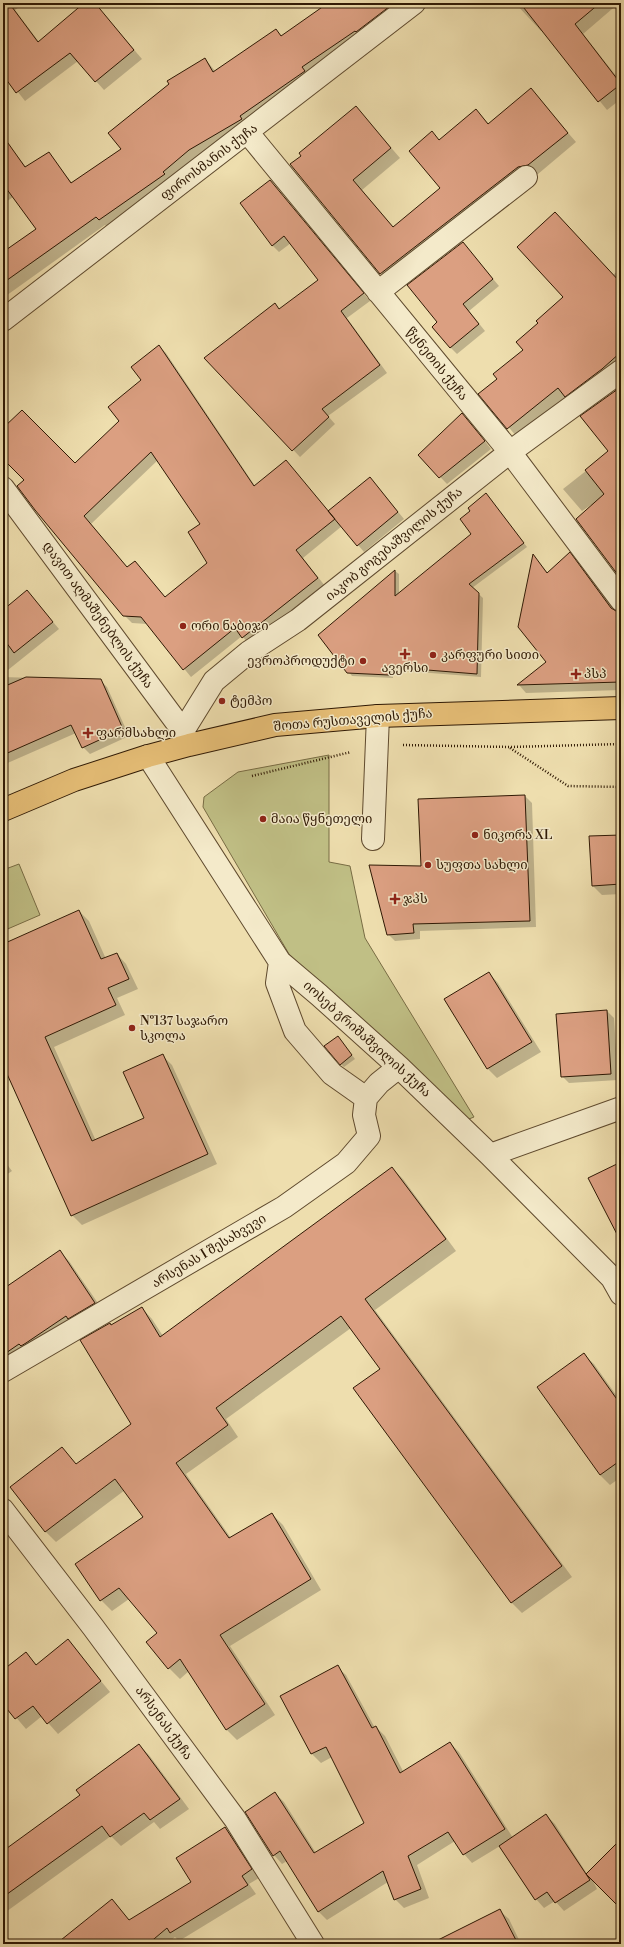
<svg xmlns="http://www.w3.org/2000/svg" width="624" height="1947" viewBox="0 0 624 1947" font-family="'Libre Bodoni','Noto Serif Georgian',serif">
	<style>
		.green { fill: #c0bf85; stroke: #786c44 }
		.shadow { fill: #0003; fill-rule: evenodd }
		.building { fill: #db9f81; stroke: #2f1904; fill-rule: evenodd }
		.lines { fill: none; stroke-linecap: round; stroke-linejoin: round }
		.minor-casing { stroke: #5f4a2e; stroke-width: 24 }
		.major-casing { stroke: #2f1904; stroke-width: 24 }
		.path { stroke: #2f1904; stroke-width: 2.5; stroke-dasharray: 1 2; stroke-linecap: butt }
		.minor { stroke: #f4eaca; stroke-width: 22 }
		.major { stroke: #e7bf77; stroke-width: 22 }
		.poi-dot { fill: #8f2418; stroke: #f4eaca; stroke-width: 1.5 }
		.labels { text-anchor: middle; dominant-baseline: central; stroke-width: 3; stroke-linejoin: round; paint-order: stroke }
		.street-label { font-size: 13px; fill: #2f1904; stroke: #f4eaca }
		.poi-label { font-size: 13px; fill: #2f1904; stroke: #f4eaca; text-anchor: start }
	</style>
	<rect width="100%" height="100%" fill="#eedeae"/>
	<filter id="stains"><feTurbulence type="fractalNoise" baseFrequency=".005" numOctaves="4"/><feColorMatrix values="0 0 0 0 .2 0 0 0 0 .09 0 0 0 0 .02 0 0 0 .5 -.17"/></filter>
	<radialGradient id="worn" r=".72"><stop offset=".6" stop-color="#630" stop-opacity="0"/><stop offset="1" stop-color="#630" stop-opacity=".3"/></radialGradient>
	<!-- green -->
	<path class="green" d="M 329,755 L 329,862 L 350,866 L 365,938 L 474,1117 L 464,1121 L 289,954 L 203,807 L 204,797 L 238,772 Z
		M 19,864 L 40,915 L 3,931 L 3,870 Z"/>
	<!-- shadow -->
	<path class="shadow" d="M 3,3 L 24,3 L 15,10 L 39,42 L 86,3 L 94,3 L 142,59 L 104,90 L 78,61 L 25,101 L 3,73 Z
		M 330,3 L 393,3 L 400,13 L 108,228 L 105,225 L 3,298 L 3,253 L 37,229 L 13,197 L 3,204 L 3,144 L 6,142 L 26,167 L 48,154 L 73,184 L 122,149 L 205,59 L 216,72 L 276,30 L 282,36 Z
		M 515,3 L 619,3 L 583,34 L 621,82 L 621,99 L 607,110 L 542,30 L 541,31 Z
		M 531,90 L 576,142 L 538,174 L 528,176 L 390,283 L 291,165 L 356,107 L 400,158 L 362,190 L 394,228 L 441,188 L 440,141 L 476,111 L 489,124 Z
		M 270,181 L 370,301 L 347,318 L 387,373 L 328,416 L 335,424 L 300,457 L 206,358 L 274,304 L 280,310 L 319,280 L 291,243 L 279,252 L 272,245 Z
		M 463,243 L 499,286 L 469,311 L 485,331 L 457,354 L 450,347 L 439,322 Z
		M 621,268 L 621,368 L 574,405 L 566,397 L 517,437 L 480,394 L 498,379 L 524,350 L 539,323 L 613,275 Z
		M 159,346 L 166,353 L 255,486 L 329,512 L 376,485 L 404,519 L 364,552 L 342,526 L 303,558 L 325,586 L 250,645 L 242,636 L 191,677 L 147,624 L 132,623 L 124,615 L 25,480 L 3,457 L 3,455 L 75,465 L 120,421 ZM 158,460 L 202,525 L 208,563 L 166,598 L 135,562 L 127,568 L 91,524 Z
		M 621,393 L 621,577 L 592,506 L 591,505 L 582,511 L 563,489 L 610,452 Z
		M 469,421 L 491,449 L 447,484 L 419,455 Z
		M 489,498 L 527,547 L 472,588 L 483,598 L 481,677 L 393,670 L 393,678 L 352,676 L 319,635 L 395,571 L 399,574 L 399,595 L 473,534 Z
		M 570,554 L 616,612 L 621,613 L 621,690 L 526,693 L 519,685 L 547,662 L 533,556 L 548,573 Z
		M 27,591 L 59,629 L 3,674 L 3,611 Z
		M 3,677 L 100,680 L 107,687 L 129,736 L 90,754 L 83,747 L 76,733 L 3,765 Z
		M 3,791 L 6,799 L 3,801 Z
		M 525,796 L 532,803 L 536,927 L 420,931 L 420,939 L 395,941 L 388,934 L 422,867 Z
		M 621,836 L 621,894 L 602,895 L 592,885 Z
		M 79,911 L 89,921 L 106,959 L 117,954 L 126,964 L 138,989 L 117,998 L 125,1015 L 54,1047 L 96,1141 L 146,1119 L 163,1056 L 172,1065 L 217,1164 L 82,1225 L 72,1215 L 3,1065 L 3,945 Z
		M 489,973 L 498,983 L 541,1052 L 497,1078 L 488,1069 Z
		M 607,1011 L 614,1018 L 618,1080 L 569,1083 L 562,1076 Z
		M 341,1041 L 355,1059 L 344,1067 L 341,1064 Z
		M 3,1159 L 12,1171 L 3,1177 Z
		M 392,1168 L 403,1179 L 456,1251 L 375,1310 L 572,1577 L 522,1613 L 511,1602 L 381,1369 L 351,1328 L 226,1419 L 238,1437 L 186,1474 L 231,1538 L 272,1514 L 283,1525 L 321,1590 L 230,1646 L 275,1715 L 237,1740 L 226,1729 L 189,1671 L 180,1679 L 169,1668 L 158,1633 L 129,1599 L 112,1611 L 101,1600 L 76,1564 L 144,1517 L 125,1490 L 56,1542 L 46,1532 L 11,1487 L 62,1448 L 77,1465 L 133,1425 L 111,1326 L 142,1308 L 152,1319 L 163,1336 Z
		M 60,1252 L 69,1261 L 104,1312 L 3,1371 L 3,1290 Z
		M 584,1355 L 594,1364 L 621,1402 L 621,1477 L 610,1485 L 600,1475 Z
		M 68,1641 L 110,1692 L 58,1734 L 42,1716 L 26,1729 L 3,1702 L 3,1672 L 26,1654 L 37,1665 Z
		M 337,1667 L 346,1675 L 375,1728 L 376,1727 L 385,1736 L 404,1773 L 450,1743 L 459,1752 L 513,1838 L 546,1815 L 555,1824 L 587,1874 L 621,1840 L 621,1908 L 592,1879 L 597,1889 L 564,1911 L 555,1901 L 544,1908 L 536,1899 L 500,1846 L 472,1863 L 464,1854 L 455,1841 L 417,1865 L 429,1898 L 404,1908 L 395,1899 L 388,1882 L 327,1920 L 318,1911 L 287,1861 L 282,1864 L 274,1855 L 275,1793 L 284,1802 L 316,1853 L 365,1823 L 332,1757 L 321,1763 L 312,1754 L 281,1697 Z
		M 139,1745 L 149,1755 L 189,1809 L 160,1829 L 154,1822 L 121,1846 L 111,1836 L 3,1914 L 3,1852 L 81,1796 Z
		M 225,1828 L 233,1836 L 259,1878 L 249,1884 L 256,1894 L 179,1941 L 175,1937 L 166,1944 L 64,1944 L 112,1900 L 130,1921 L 192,1882 Z
		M 499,1910 L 509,1919 L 521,1944 L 432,1944 Z"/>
	<!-- building -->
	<path class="building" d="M 3,3 L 9,3 L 38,42 L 84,3 L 95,3 L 134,50 L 95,82 L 70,53 L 16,93 L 3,75 Z
		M 328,3 L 394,3 L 356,32 L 355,31 L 302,67 L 305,71 L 240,116 L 242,119 L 189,150 L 163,172 L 165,174 L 99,220 L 96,217 L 3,283 L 3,252 L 36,229 L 3,184 L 3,136 L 25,167 L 49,152 L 71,183 L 121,149 L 108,133 L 169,84 L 167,81 L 205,58 L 213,72 L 276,29 L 281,36 Z
		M 520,3 L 600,3 L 575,24 L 621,84 L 598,102 Z
		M 531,88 L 568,133 L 528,165 L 518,167 L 380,274 L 290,164 L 301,156 L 299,153 L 356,106 L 391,148 L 353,180 L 393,227 L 440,188 L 409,151 L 432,131 L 439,140 L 476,109 L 488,124 Z
		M 270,180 L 364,293 L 341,311 L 380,365 L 322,409 L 329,417 L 292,451 L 204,358 L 275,303 L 279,309 L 318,280 L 284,236 L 272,246 L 240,203 Z
		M 555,212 L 621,283 L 621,352 L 602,369 L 565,397 L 558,388 L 507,429 L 478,394 L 497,379 L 493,374 L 523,350 L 516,342 L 538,323 L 536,321 L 563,297 L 517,247 Z
		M 463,242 L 493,279 L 463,304 L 479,324 L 450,348 L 432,327 L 437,322 L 407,285 Z
		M 159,345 L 254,486 L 286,460 L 335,519 L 296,550 L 318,578 L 242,638 L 235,628 L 183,670 L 141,617 L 123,616 L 35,510 L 17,486 L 24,480 L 3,459 L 3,428 L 22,410 L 75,463 L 119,421 L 108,407 L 141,380 L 131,367 ZM 151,452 L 200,524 L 188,532 L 207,563 L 165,597 L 135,561 L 127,567 L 84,516 Z
		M 618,389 L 621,392 L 621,579 L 576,519 L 604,494 L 585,470 L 608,451 L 580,416 Z
		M 462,413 L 485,441 L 439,478 L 418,455 Z
		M 370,477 L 398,512 L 357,546 L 328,511 Z
		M 486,493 L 524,543 L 469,584 L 479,593 L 477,674 L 390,667 L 389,675 L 347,673 L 318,635 L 395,570 L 395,596 L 471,534 L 460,519 L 470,511 L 468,508 Z
		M 570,552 L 611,608 L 616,611 L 621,612 L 621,682 L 517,685 L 546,662 L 518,627 L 533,554 L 547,573 Z
		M 27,590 L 53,622 L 14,653 L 3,638 L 3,610 Z
		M 26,677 L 101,679 L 123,729 L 82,748 L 71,725 L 3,755 L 3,687 Z
		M 525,795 L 530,921 L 413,924 L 414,933 L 387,935 L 369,865 L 421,866 L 418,799 Z
		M 621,835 L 621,884 L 592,886 L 589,836 Z
		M 79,910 L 101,959 L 117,953 L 129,979 L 108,988 L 116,1005 L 45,1037 L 92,1141 L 144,1118 L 123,1072 L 163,1054 L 208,1154 L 71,1216 L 3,1065 L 3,944 Z
		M 489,972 L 532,1042 L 487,1069 L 444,999 Z
		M 607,1010 L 611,1074 L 561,1077 L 556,1014 Z
		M 338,1036 L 352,1055 L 340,1065 L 324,1046 Z
		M 621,1162 L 621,1242 L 588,1178 Z
		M 392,1167 L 446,1239 L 365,1299 L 562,1566 L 511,1603 L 353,1388 L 380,1369 L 341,1316 L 216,1408 L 228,1425 L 176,1463 L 229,1538 L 272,1513 L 311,1579 L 220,1635 L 265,1704 L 226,1730 L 180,1659 L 168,1669 L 146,1642 L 157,1633 L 119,1588 L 100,1601 L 75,1564 L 143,1517 L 115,1479 L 45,1532 L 10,1487 L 62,1447 L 76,1464 L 131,1424 L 80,1340 L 110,1323 L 111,1325 L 142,1307 L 160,1337 Z
		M 60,1250 L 95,1303 L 68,1319 L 66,1316 L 26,1343 L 21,1346 L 19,1344 L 3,1355 L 3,1289 Z
		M 584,1353 L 621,1405 L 621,1460 L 600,1475 L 537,1387 Z
		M 68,1639 L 101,1681 L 47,1724 L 33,1706 L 15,1719 L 3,1704 L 3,1670 L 26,1652 L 36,1665 Z
		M 338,1665 L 372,1728 L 376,1726 L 400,1773 L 450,1742 L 505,1829 L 463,1855 L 448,1832 L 408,1856 L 421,1889 L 394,1900 L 383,1871 L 318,1912 L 280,1851 L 273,1856 L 245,1812 L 275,1792 L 314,1853 L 364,1823 L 326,1747 L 311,1754 L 280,1696 Z
		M 139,1744 L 180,1799 L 150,1820 L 144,1813 L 110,1837 L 102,1826 L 3,1897 L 3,1851 L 80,1795 L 76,1790 Z
		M 546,1814 L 590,1880 L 555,1903 L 547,1892 L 535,1900 L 499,1846 Z
		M 225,1827 L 252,1869 L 242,1876 L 248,1885 L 170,1933 L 167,1928 L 148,1944 L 56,1944 L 112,1899 L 129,1920 L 191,1882 L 176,1858 Z
		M 621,1839 L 621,1909 L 586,1874 Z
		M 500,1909 L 518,1944 L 430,1944 Z"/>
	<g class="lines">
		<!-- minor casing -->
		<g class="minor-casing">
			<path id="minor" d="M 248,133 L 510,452 L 621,600
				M 378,292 L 526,177
				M 3,320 L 414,3
				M 3,488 L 183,731 L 189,744
				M 183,731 L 214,681 L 249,652 L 298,620 L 510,452 L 621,371
				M 148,756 L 280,962 L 319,995 L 399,1067 L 490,1155 L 612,1278 L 621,1294
				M 373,839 L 378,716
				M 280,962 L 277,983 L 295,1031 L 332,1074 L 366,1098 L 379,1083 L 399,1067
				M 490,1155 L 621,1108
				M 3,1371 L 284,1207 L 346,1163 L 369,1136 L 364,1115 L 366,1098
				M 3,1510 L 93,1627 L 235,1819 L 313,1944"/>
		</g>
		<!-- major casing -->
		<g class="major-casing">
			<path id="major" d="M 3,810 L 74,780 L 148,756 L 189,745 L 275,725 L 378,716 L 621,708"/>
		</g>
		<!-- path -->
		<path class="path" d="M 403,745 L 510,747 L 621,744
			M 510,748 L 568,786 L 621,787
			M 252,776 L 351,752"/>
		<!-- minor -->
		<use href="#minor" class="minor"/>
		<!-- major -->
		<use href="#major" class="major"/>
	</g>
	<!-- markers -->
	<g class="poi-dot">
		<circle cx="183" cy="626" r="4"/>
		<path d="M403 648h4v4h4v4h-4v4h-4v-4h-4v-4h4z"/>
		<circle cx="433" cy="655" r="4"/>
		<circle cx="363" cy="661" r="4"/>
		<path d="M574 668h4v4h4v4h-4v4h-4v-4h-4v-4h4z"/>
		<circle cx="222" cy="701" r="4"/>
		<path d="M86 727h4v4h4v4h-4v4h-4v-4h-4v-4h4z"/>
		<circle cx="263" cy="819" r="4"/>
		<circle cx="475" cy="835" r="4"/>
		<circle cx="428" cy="865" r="4"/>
		<path d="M393 893h4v4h4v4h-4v4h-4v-4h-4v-4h4z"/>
		<circle cx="132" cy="1028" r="4"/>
	</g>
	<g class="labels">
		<!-- street labels -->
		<g class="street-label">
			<text transform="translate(209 162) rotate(-37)">ფიროსმანის ქუჩა</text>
			<text transform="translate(437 364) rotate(51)">წყნეთის ქუჩა</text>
			<text transform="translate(394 544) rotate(-39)">იაკობ გოგებაშვილის ქუჩა</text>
			<text transform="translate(98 615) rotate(54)">დავით აღმაშენებლის ქუჩა</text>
			<text transform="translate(353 720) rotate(-5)">შოთა რუსთაველის ქუჩა</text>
			<text transform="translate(367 1039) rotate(42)">იოსებ გრიშაშვილის ქუჩა</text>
			<text transform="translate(209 1251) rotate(-31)">არსენას I შესახვევი</text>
			<text transform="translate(164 1723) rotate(54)">არსენას ქუჩა</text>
		</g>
		<!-- poi labels -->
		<g class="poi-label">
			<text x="191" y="626">ორი ნაბიჯი</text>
			<text x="441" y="655">კარფური სითი</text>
			<text x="355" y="661" text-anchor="end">ევროპროდუქტი</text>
			<text x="405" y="668" text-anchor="middle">ავერსი</text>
			<text x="584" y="674">პსპ</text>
			<text x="230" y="701">ტემპო</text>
			<text x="96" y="733">ფარმსახლი</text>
			<text x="271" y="819">მაია წყნეთელი</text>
			<text x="483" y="835">ნიკორა XL</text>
			<text x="436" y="865">სუფთა სახლი</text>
			<text x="403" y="899">ჯპს</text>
			<text x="140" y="1021">№137 საჯარო<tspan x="140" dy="15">სკოლა</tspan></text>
		</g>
	</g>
	<!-- margin -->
	<rect width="624" height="1947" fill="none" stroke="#eedeae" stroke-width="16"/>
	<rect x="4" y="4" width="616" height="1939" fill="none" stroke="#2f1904" stroke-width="2"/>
	<rect x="8" y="8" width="608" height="1931" fill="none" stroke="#2f1904"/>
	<rect width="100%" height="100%" filter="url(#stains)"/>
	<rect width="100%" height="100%" fill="url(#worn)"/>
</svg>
